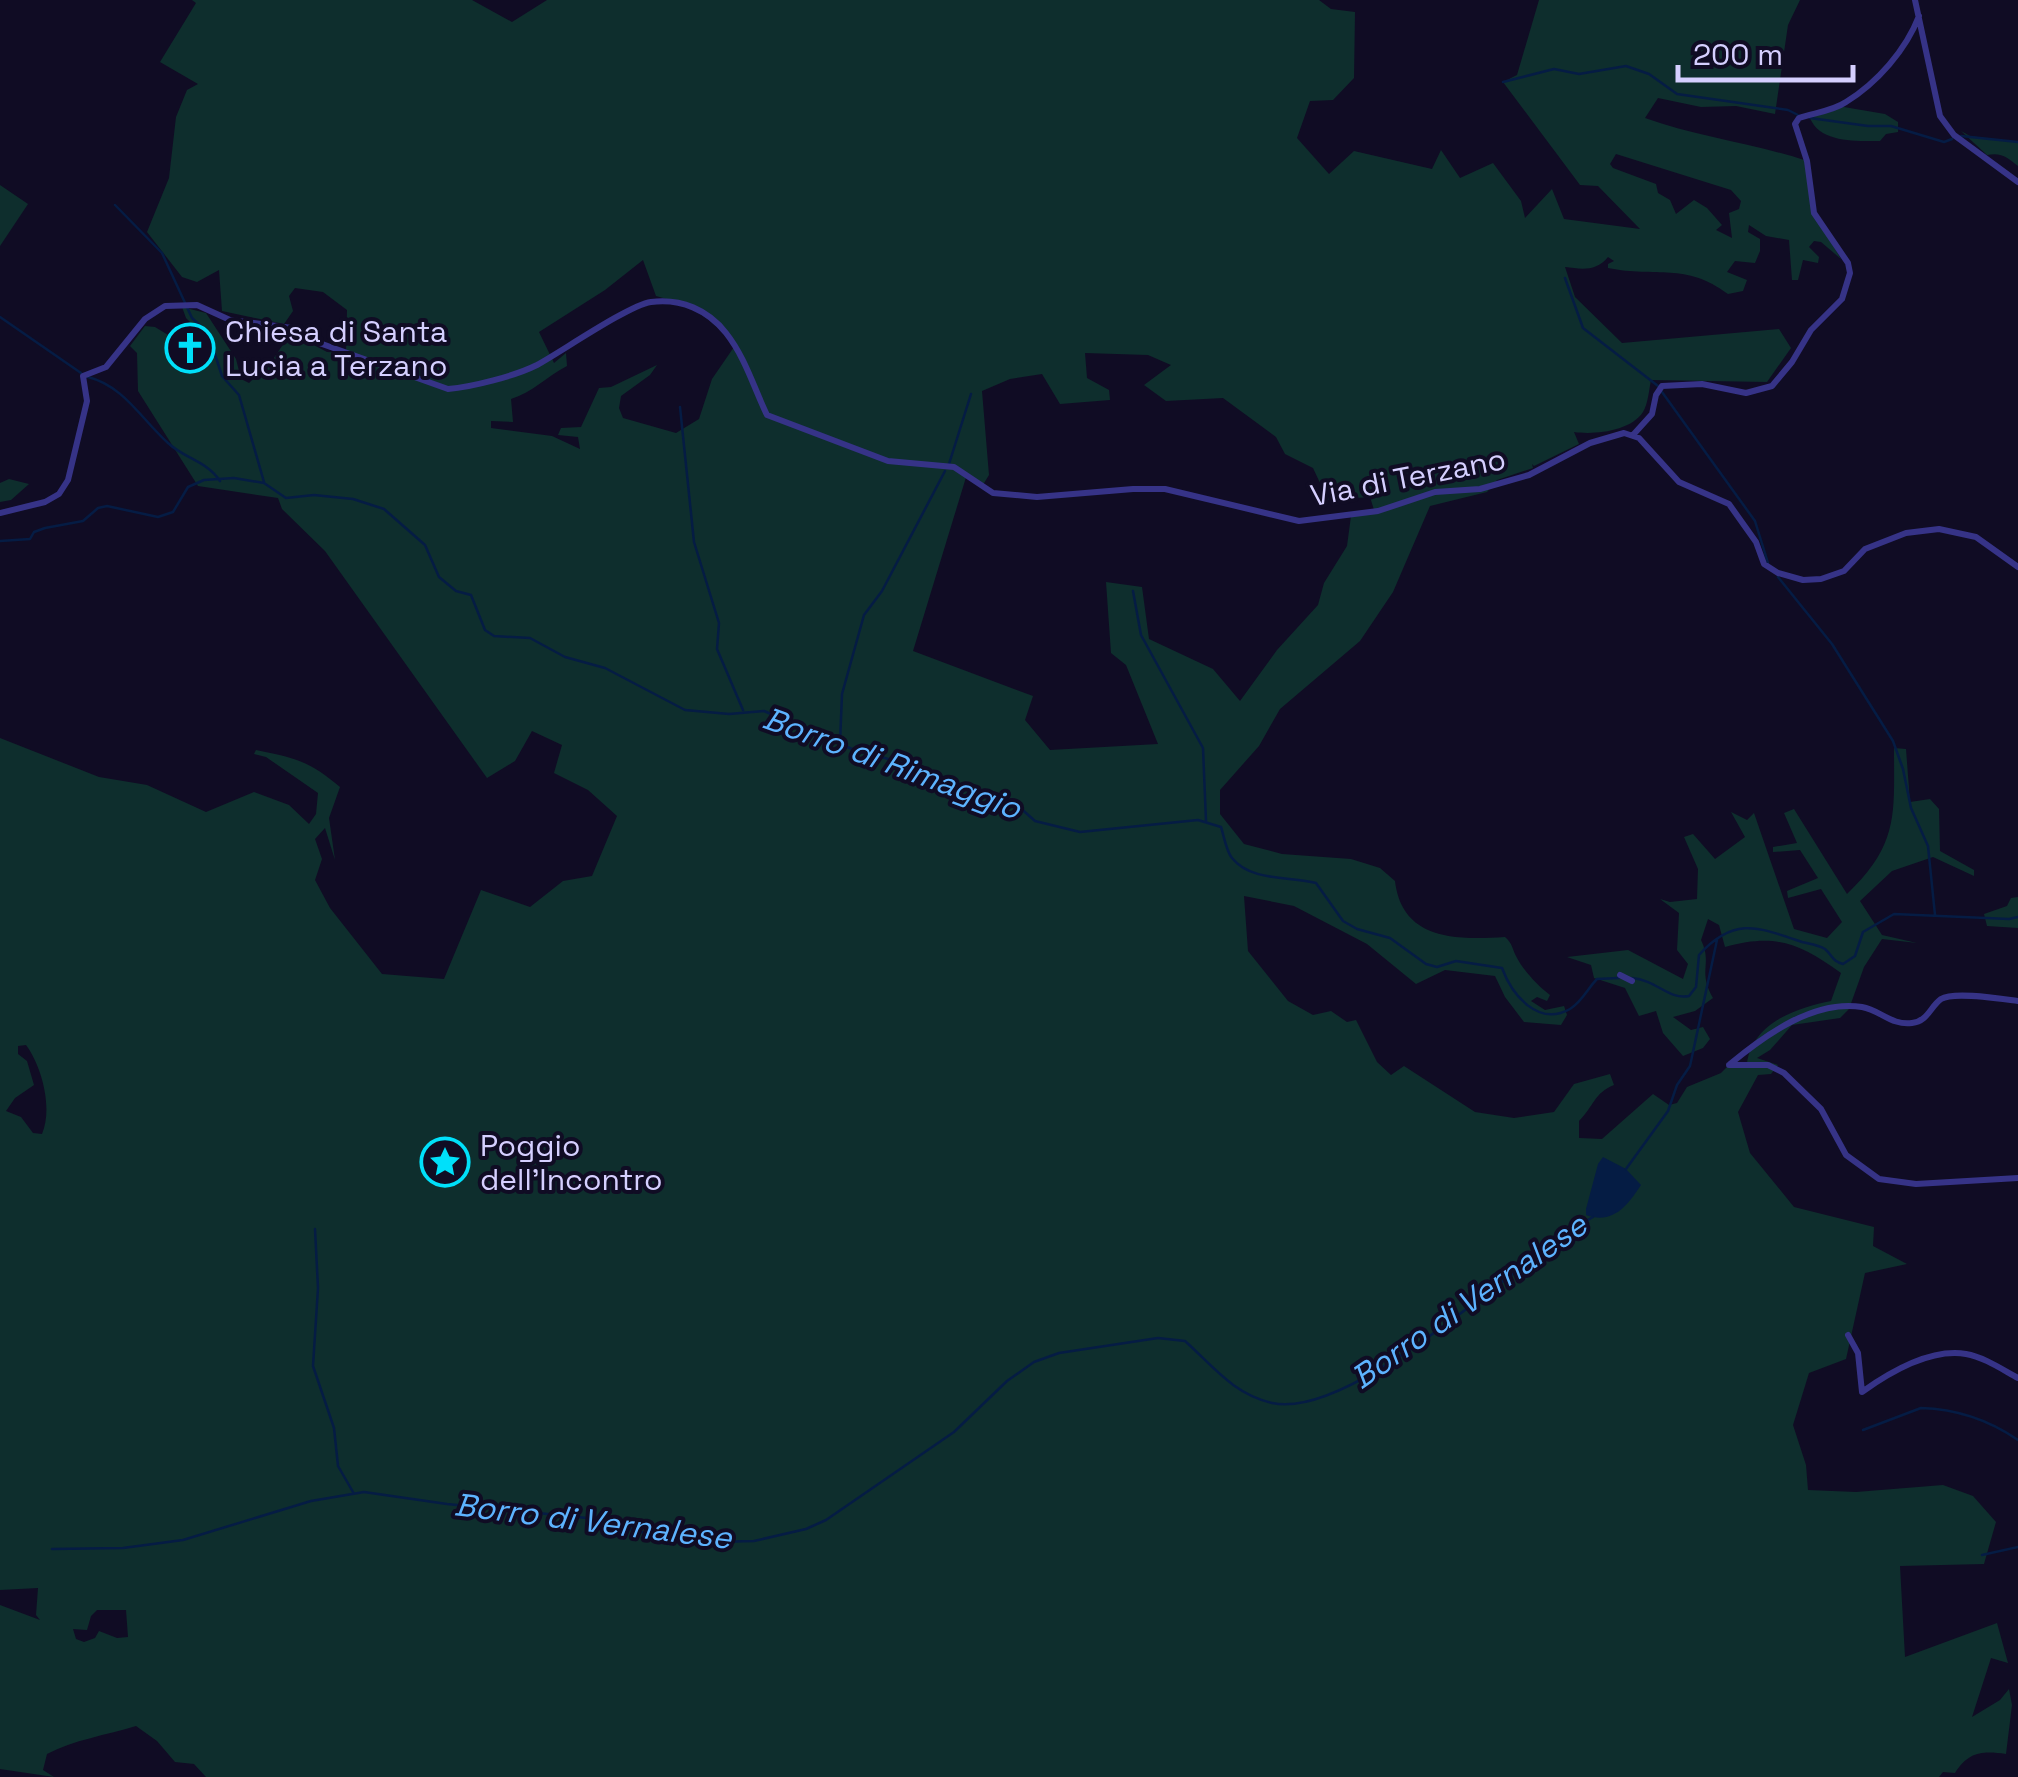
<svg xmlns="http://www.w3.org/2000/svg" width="2018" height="1777" viewBox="0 0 2018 1777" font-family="'Space Grotesk',sans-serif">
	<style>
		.green { fill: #0e2e2d; fill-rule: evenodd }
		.water { fill: #051c44 }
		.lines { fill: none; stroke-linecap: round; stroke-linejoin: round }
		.stream { stroke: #051c44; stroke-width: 2.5 }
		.street { stroke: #363387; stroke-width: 6 }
		.labels { text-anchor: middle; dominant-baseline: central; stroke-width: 8; stroke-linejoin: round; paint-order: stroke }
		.poi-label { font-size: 30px; fill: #d5cfff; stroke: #100c24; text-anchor: start }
		.street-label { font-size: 30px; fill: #d5cfff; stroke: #100c24 }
		.water-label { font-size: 32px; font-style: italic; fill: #5db3ff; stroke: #100c24 }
	</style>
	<rect width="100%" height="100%" fill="#100c24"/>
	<!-- green -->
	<path class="green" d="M 192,0 L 472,0 L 512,22 L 547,0 L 1319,0 L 1331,9 L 1355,12 L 1354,78 L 1333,100 L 1310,101 L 1297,138 L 1329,174 L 1354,151 L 1432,169 L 1441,150 L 1460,178 L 1493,163 L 1521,201 L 1525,218 L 1552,189 L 1564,219 L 1640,229 L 1598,186 L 1580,185 L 1503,82 L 1517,75 L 1539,0 L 1800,0 L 1788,25 L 1775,114 L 1736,106 L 1701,107 L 1658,98 L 1645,118 C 1698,137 1753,143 1807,161 L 1814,213 L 1841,259 L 1821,242 L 1814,241 L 1809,247 L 1819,257 L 1818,263 L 1803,260 L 1798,280 L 1792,280 L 1789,240 L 1766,236 L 1749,225 L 1748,232 L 1760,239 L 1760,251 L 1755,263 L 1735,261 L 1727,272 L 1747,280 L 1743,291 L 1728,294 C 1685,262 1657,278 1608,268 L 1608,264 L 1614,261 L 1608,257 C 1596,272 1581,269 1565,267 L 1575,297 L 1622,343 L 1779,329 L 1791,348 L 1767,382 L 1651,380 C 1649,390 1648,404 1643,412 C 1631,431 1595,435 1574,432 L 1579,444 L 1534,466 L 1532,464 L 1533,468 L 1497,480 L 1487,492 L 1430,506 L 1393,592 L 1360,641 L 1280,709 L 1259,746 L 1220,790 L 1220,814 L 1244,844 L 1282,854 L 1351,859 L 1380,868 L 1395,881 C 1402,941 1458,940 1505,937 C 1513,944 1512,949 1517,958 C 1524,971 1538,986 1550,995 L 1547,1001 L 1537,997 L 1531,1001 L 1545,1010 L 1564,1006 L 1567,1015 L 1561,1025 L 1524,1022 L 1505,997 L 1495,976 L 1445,970 L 1416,984 L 1367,944 L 1294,906 L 1244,896 L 1248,951 L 1288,1001 L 1313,1015 L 1331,1011 L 1347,1022 L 1356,1020 L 1377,1062 L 1391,1075 L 1404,1066 L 1475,1112 L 1514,1118 L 1554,1112 L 1574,1084 L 1610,1074 L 1614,1085 C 1594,1093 1594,1106 1579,1121 L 1579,1138 L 1602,1139 L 1653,1094 L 1669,1105 L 1677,1103 L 1687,1087 L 1721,1073 L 1729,1065 L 1747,1063 C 1753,1022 1797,1008 1831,1001 L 1841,973 C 1799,943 1775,933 1725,947 L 1719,925 L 1708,919 L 1701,940 C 1713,964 1697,970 1713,998 L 1695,1011 L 1673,1017 L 1691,1030 L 1703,1027 L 1710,1039 L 1703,1048 L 1683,1056 L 1663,1033 L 1656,1011 L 1639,1016 L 1625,988 L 1594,978 L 1591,965 L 1567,957 L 1628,950 L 1683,979 L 1688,964 L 1677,950 L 1679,913 L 1660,899 L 1670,902 L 1697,899 L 1698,869 L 1684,837 L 1693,834 L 1715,859 L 1745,837 L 1731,812 L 1747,820 L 1754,813 L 1794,929 L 1827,938 L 1842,922 L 1821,889 L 1788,898 L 1787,891 L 1818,878 L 1800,850 L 1773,852 L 1773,847 L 1797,843 L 1784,813 L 1794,809 L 1847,894 C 1899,844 1894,815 1894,748 L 1906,749 L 1910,802 L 1930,799 L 1939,809 L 1940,851 L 1974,870 L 1974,876 L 1933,857 L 1892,871 L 1860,901 L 1882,935 L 1917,943 L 1882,939 L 1864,967 L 1849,1009 L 1840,1018 L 1792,1025 L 1770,1050 L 1757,1058 L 1778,1065 L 1771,1074 L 1758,1075 L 1738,1112 L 1750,1153 L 1794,1207 L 1874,1227 L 1873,1246 L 1907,1264 L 1865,1273 L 1846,1359 L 1809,1373 L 1793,1425 L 1806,1465 L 1808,1490 L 1856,1492 L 1943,1485 L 1973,1496 L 1996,1522 L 1984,1564 L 1900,1566 L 1905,1657 L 1997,1623 L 2008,1663 L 1991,1658 L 1972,1717 L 2000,1700 L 2009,1689 L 2012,1705 L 2006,1754 C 1983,1751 1969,1751 1955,1773 L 1943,1772 L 1939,1777 L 206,1777 L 194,1764 L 175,1762 L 157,1741 L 136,1726 C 107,1735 73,1740 47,1754 L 43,1770 L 54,1777 L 0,1769 L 0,1605 L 40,1620 L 36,1615 L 38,1588 L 0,1590 L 0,738 L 99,777 L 147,785 L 206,812 L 254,792 L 289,805 L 309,824 L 316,814 L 318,793 L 266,757 L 254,754 L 256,750 C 296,758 309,761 340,787 L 329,818 L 335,860 L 325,828 L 315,839 L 322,859 L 315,880 L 330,908 L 382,974 L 444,979 L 481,890 L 530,907 L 563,881 L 592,876 L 617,816 L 588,790 L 554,773 L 562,745 L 532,731 L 515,761 L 487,778 L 325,551 L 282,509 L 278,498 L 198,486 L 138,391 L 137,353 L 130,346 L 145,326 L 155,327 L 173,338 L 181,373 L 198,370 L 197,358 L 202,357 L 197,329 L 186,318 L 182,307 L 206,313 L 236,359 L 241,379 L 249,383 L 271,362 L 291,333 L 327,352 L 346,353 L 347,310 L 323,292 L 295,288 L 289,296 L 293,311 L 284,324 L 222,311 L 219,270 L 197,282 L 182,277 L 147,232 L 169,178 L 176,117 L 187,90 L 198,84 L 160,62 L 196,3 ZM 1616,154 L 1731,190 L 1741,201 L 1739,209 L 1729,213 L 1732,238 L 1716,230 L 1722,225 L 1707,208 L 1694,200 L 1676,214 L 1670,200 L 1658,193 L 1656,184 L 1613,168 L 1610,164 ZM 643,260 L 656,296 C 690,305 714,318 734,347 L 712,379 L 699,419 L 676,433 L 623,418 L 619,408 L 621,396 L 650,375 L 657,365 L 611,387 L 599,388 L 581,427 L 561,428 L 558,435 L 578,437 L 580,449 L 552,436 L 491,428 L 491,421 L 513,422 L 511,399 C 533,392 546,377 567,366 L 566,353 L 554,363 L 539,332 L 605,290 ZM 1085,353 L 1148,355 L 1171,365 L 1144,385 L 1166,401 L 1223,398 L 1276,437 L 1285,454 L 1313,468 L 1328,500 L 1370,497 L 1375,513 L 1351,516 L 1347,546 L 1324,583 L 1318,605 L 1277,650 L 1240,701 L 1213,669 L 1149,639 L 1142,587 L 1106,582 L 1111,653 L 1126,665 L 1158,744 L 1050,750 L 1025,720 L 1033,696 L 913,651 L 967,474 L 981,488 L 989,475 L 982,391 L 1010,379 L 1042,374 L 1060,404 L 1110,400 L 1109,390 L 1087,378 ZM 26,1045 C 42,1067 53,1108 42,1134 L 33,1133 L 21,1117 L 6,1111 L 15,1098 L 34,1085 L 27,1061 L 18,1054 L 18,1046 ZM 97,1610 L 126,1610 L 128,1637 L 117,1638 L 99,1631 L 95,1638 L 84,1642 L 76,1639 L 73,1629 L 87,1630 L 91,1616 Z
		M 1838,106 L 1885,114 L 1898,122 L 1898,132 L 1886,134 L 1880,141 C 1856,141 1820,143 1810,118 Z
		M 1961,131 L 1970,136 L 2018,142 L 2018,166 C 2008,158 2002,152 1987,155 Z
		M 0,185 L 28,204 L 0,246 Z
		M 9,479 L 29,484 L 11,500 L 0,502 L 0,483 Z
		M 2018,897 L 2018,928 L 1987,926 L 1984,914 L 2007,906 L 2011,898 Z"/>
	<!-- water -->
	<path class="water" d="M 1603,1157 L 1626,1169 L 1641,1185 C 1628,1205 1613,1225 1586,1215 L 1586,1209 L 1598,1164 Z"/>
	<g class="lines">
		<!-- stream -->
		<path class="stream" d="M 1503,82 L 1554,69 L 1579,74 L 1626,66 L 1649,74 L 1677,94 L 1788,110 L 1800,116
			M 1810,118 L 1868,126 L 1891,126 L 1944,142 L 1952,139
			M 1961,136 L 2018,142
			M 115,205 L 162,253 L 192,318 L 208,333 L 222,376 L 239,395 L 264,482
			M 1565,278 L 1583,328 L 1658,386
			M 0,317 L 81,373
			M 88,377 C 124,386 142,420 168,443 C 185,459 207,461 220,481
			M 1662,392 L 1755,521 L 1768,563
			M 680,407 L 694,542 L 719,623 L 717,649 L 743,710
			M 949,464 L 971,394
			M 0,541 L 30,539 L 34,532 L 45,528 L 83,521 L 98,508 L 107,506 L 158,517 L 173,512 L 188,487 L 204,480 L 234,478 L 264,483 L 286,498 L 314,495 L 353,499 L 384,509 L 425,545 L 439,577 L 456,591 L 471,595 L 485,630 L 494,636 L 530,638 L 565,657 L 605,668 L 685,710 L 729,714 L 764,711 L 852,749 L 921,768 L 977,793 L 995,794 L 1017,805 L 1035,821 L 1080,832 L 1198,820 L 1221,827 C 1224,836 1226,851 1232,858 C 1251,882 1290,876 1316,883 L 1343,921 L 1357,929 L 1390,938 L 1426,964 L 1437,967 L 1456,961 L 1502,968 C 1512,995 1538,1027 1570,1009 C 1582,1002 1588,988 1597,979 L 1619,978
			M 1778,577 L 1832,644 L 1893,741 L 1903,769 L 1911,808 L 1928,846 L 1935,915
			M 1133,591 L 1141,635 L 1203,748 L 1206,821
			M 840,743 L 842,694 L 864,615 L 882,591 L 945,471
			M 1632,978 C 1657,980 1668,1000 1689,996 L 1696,987 L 1699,955 C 1734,916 1758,927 1802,942 C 1810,944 1818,945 1825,949 C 1833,956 1832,961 1843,964 L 1855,956 L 1863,932 L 1894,914 L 2009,919 L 2018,917
			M 1626,1169 L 1668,1111 L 1677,1085 L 1690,1066 L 1717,940
			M 315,1229 L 318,1288 L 313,1366 L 334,1428 L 338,1466 L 353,1492
			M 1863,1430 L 1921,1408 C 1956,1409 1989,1420 2018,1440
			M 52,1549 L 123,1548 L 183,1540 L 311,1501 L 364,1492 L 447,1504 L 587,1518 L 645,1533 L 713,1542 L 754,1541 L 806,1529 L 826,1520 L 954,1432 L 1007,1381 L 1034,1362 L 1059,1353 L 1158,1338 L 1185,1341 C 1213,1366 1233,1394 1272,1403 C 1353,1421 1519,1258 1593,1217
			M 1982,1555 L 2018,1547"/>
		<!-- street -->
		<path class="street" d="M 1915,0 L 1940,116 L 1954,135 L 2018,182
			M 1633,435 L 1652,414 L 1656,395 L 1662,386 L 1702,384 L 1746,393 L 1772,386 L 1792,362 L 1811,330 L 1842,299 L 1850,273 L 1848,263 L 1814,213 L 1807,161 L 1795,124 L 1799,118 C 1813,113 1833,111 1846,102 C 1877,83 1906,50 1919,16
			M 0,513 L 45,502 L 59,494 L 68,480 L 87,401 L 83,376 L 106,367 L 145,319 L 165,306 L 197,305 L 230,320 L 292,328 L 311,340 L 448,389 C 472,387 515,376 537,365 C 561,352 629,305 651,302 C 681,298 708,310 726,333 C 745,357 754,388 767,415 L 888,461 L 954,467 L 993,493 L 1037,497 L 1133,489 L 1165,489 L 1299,521 L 1378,511 L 1435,492 L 1480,489 L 1529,475 L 1590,443 L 1624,433 L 1639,438 L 1679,482 L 1729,504 L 1756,542 L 1764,564 L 1778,573 L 1803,580 L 1821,579 L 1844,571 L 1865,549 L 1906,533 L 1939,529 L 1976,537 L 2018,567
			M 1620,975 L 1632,981
			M 1730,1064 C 1764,1036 1814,999 1862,1007 C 1880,1010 1892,1026 1912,1023 C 1928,1021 1930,1007 1941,999 C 1954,991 2002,999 2018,1001
			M 1729,1065 L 1768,1065 L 1784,1073 L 1821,1109 L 1846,1155 L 1879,1179 L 1916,1184 L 2018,1178
			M 1848,1335 L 1858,1353 L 1862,1392 C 1890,1372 1930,1348 1966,1354 C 1984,1357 2003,1370 2018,1378"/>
	</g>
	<!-- icons -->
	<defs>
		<g id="church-ring" transform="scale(2.5)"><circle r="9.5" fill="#100c24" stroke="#00e0fa" stroke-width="1.5"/><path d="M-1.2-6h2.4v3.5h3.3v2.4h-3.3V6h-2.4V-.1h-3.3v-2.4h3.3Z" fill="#00e0fa"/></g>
		<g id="sight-ring" transform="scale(2.5)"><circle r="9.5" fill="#100c24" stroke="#00e0fa" stroke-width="1.5"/><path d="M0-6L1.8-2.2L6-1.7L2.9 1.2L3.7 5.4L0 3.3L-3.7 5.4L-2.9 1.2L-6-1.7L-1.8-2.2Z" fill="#00e0fa"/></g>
	</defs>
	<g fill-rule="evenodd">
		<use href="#church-ring" x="190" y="348"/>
		<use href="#sight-ring" x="445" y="1162"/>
	</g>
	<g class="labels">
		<!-- poi labels -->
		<g class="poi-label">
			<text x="225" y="331">Chiesa di Santa<tspan x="225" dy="34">Lucia a Terzano</tspan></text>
			<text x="480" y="1145">Poggio<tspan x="480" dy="34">dell'Incontro</tspan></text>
		</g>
		<!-- street labels -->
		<g class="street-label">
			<text transform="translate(1408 477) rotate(-11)">Via di Terzano</text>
		</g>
		<!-- water labels -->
		<g class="water-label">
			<text transform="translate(892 763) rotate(20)">Borro di Rimaggio</text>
			<text transform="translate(1469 1301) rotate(-35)">Borro di Vernalese</text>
			<text transform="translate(593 1521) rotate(7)">Borro di Vernalese</text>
		</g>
	</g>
	<!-- scale -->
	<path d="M1678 65v15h175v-15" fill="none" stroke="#d5cfff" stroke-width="5"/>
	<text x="1693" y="65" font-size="30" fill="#d5cfff" stroke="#100c24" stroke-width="8" paint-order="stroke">200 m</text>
</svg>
